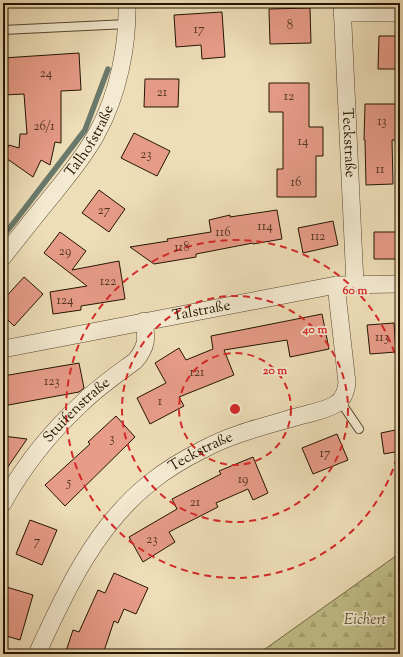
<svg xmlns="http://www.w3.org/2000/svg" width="403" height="657" viewBox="0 0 403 657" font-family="'Sorts Mill Goudy',serif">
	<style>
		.forest { fill: url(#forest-firs); stroke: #726a45 }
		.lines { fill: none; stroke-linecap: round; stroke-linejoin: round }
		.stream { stroke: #6a796b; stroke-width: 5.5 }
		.building { fill: #e79c88; stroke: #231401 }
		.service-casing { stroke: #56462f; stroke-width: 10 }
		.minor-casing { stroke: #56462f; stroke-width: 18 }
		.service { stroke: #f4ead1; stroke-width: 8 }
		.minor { stroke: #f4ead1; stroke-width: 17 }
		.ring { fill: none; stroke: #d62828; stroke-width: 2; stroke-dasharray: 7 5 }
		.labels { text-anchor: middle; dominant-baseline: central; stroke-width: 3.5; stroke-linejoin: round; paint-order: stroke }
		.number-label { font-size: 13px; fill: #543623 }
		.street-label { font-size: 15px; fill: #231401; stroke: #f4ead1 }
		.park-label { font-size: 15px; font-style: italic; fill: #5a5031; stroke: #f4ead1 }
		.centre { fill: #d62828; stroke: #f4ead1; stroke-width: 2 }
		.ring-label { font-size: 12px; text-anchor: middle; font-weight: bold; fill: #d62828; stroke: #f4ead1; stroke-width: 3.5; stroke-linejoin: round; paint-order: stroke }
	</style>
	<defs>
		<pattern id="forest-firs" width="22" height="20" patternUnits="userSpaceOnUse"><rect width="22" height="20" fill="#c1bf89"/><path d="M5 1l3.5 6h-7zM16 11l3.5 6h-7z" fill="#a6a374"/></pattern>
	</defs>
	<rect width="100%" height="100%" fill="#eedeb8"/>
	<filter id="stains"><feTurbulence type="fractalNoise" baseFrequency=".005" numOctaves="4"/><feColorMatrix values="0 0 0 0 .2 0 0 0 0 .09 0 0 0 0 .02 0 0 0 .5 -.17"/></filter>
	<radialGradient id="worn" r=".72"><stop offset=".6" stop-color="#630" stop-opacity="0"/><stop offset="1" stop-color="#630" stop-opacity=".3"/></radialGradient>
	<!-- forest -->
	<path class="forest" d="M 400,553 L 400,654 L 258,654 Z"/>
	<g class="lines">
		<!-- stream -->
		<path class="stream" d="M 3,236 L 19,216 L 85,130 L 108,69"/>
	</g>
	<!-- building -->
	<path class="building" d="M 310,8 L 311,43 L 270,44 L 269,9 Z
		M 222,12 L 225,57 L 202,59 L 201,45 L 176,47 L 174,15 Z
		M 379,36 L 400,36 L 400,69 L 378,69 Z
		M 79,53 L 81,90 L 61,91 L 61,143 L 55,142 L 50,165 L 41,160 L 33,177 L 3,156 L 9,145 L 19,148 L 20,134 L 27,134 L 24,94 L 3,95 L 3,58 Z
		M 145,79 L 179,79 L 178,107 L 144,107 Z
		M 269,83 L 309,83 L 309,127 L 323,127 L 323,156 L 316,156 L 316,197 L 277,197 L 277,169 L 283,169 L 283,112 L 269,112 Z
		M 365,104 L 400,104 L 400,140 L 392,140 L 393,184 L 366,185 L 365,140 L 364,140 Z
		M 134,133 L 170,151 L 157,176 L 121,158 Z
		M 99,190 L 125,209 L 109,232 L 82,213 Z
		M 277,210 L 282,239 L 253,244 L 253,243 L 196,254 L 196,257 L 154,264 L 130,247 L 168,241 L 167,239 L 211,232 L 209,220 L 230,215 L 230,217 Z
		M 333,221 L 338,245 L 303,253 L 298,228 Z
		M 60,232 L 86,251 L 72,270 L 119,261 L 125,299 L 81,306 L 81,310 L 53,314 L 50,292 L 87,286 L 44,253 Z
		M 374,232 L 400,232 L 400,259 L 374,259 Z
		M 24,277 L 43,294 L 14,326 L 3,315 L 3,300 Z
		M 322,314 L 329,349 L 290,357 L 287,340 L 224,350 L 234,375 L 179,397 L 184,406 L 150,424 L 137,398 L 166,383 L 155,363 L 179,348 L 186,360 L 213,349 L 211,336 Z
		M 394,323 L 396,352 L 370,354 L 367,325 Z
		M 79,363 L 84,388 L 79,392 L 3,406 L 3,376 Z
		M 116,416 L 135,437 L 65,506 L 45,485 L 90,444 L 88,442 Z
		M 400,429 L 400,451 L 384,454 L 381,433 Z
		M 337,434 L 348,460 L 313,474 L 302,448 Z
		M 3,436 L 27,439 L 3,474 Z
		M 253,457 L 268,493 L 253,500 L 248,489 L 216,503 L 218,507 L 169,532 L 175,542 L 143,562 L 129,537 L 177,509 L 172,499 L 221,474 L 219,471 Z
		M 30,520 L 57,530 L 42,565 L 16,554 Z
		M 114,573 L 148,588 L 136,614 L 124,609 L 118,623 L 114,621 L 103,654 L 65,654 L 73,630 L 79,632 L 98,590 L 105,593 Z
		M 3,586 L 33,595 L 20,640 L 3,635 Z"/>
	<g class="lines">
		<!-- service casing -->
		<g class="service-casing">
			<path id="service" d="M 3,30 L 127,24
				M 340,401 L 359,429"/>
		</g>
		<!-- minor casing -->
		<g class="minor-casing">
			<g id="minor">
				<path id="s1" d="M 342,3 L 355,284"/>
				<path d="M 342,13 L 400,13"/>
				<path id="s2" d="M 3,257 C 20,235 37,214 55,192 C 70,173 86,154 97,133 C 118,95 128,46 127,3"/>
				<path id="s3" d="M 3,349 L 336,285 L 400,284"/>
				<path id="s4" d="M 3,503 C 23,467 50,433 80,405 C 97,388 116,375 135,361 C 147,347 147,339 144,321"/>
				<path id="s5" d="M 37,654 C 65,592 96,525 151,482 C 167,469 184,459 202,450 C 231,434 265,426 296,417 C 309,413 325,411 336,404 C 344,399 346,391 347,383 L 336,285"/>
			</g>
		</g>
		<!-- service -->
		<use href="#service" class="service"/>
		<!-- minor -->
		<use href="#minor" class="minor"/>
	</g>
	<!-- distance rings -->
	<g class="ring">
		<circle cx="235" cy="409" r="56"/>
		<circle cx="235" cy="409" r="113"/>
		<path d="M400 446A169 169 0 1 1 400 372"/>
	</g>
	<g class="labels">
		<!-- number labels -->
		<g class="number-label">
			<text x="290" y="26">8</text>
			<text x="199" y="30">17</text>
			<text x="46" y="74">24</text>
			<text x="162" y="93">21</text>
			<text x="289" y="97">12</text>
			<text x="382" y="122">13</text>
			<text x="44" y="127">26/1</text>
			<text x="303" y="142">14</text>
			<text x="146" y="155">23</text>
			<text x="380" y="170">11</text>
			<text x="296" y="183">16</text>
			<text x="104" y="211">27</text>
			<text x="265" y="227">114</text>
			<text x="223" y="233">116</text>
			<text x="318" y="237">112</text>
			<text x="182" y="248">118</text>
			<text x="65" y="252">29</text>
			<text x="108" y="282">122</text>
			<text x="65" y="301">124</text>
			<text x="382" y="338">113</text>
			<text x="197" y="373">121</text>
			<text x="52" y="382">123</text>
			<text x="160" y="402">1</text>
			<text x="112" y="439">3</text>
			<text x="325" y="454">17</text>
			<text x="243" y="480">19</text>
			<text x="69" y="483">5</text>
			<text x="195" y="503">21</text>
			<text x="152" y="540">23</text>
			<text x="37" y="542">7</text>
		</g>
		<!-- street labels -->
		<g class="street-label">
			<text stroke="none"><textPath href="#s2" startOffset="145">Talhofstraße</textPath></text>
			<text stroke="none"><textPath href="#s1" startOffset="140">Teckstraße</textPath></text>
			<text stroke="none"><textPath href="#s3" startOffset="202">Talstraße</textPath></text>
			<text stroke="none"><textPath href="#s4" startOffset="119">Stuifenstraße</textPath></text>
			<text stroke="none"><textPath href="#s5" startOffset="267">Teckstraße</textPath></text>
		</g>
		<!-- park labels -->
		<g class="park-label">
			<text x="365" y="620">Eichert</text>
		</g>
	</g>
	<circle cx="235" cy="409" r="6" class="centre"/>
	<g class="ring-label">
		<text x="355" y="294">60 m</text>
		<text x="315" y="333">40 m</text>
		<text x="275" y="374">20 m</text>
	</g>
	<!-- margin -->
	<rect width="403" height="657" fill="none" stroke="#eedeb8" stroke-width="16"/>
	<rect x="4" y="4" width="395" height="649" fill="none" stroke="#231401" stroke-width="2"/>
	<rect x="8" y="8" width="387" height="641" fill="none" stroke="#231401"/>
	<rect width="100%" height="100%" filter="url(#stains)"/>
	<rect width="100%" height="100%" fill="url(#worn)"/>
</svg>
